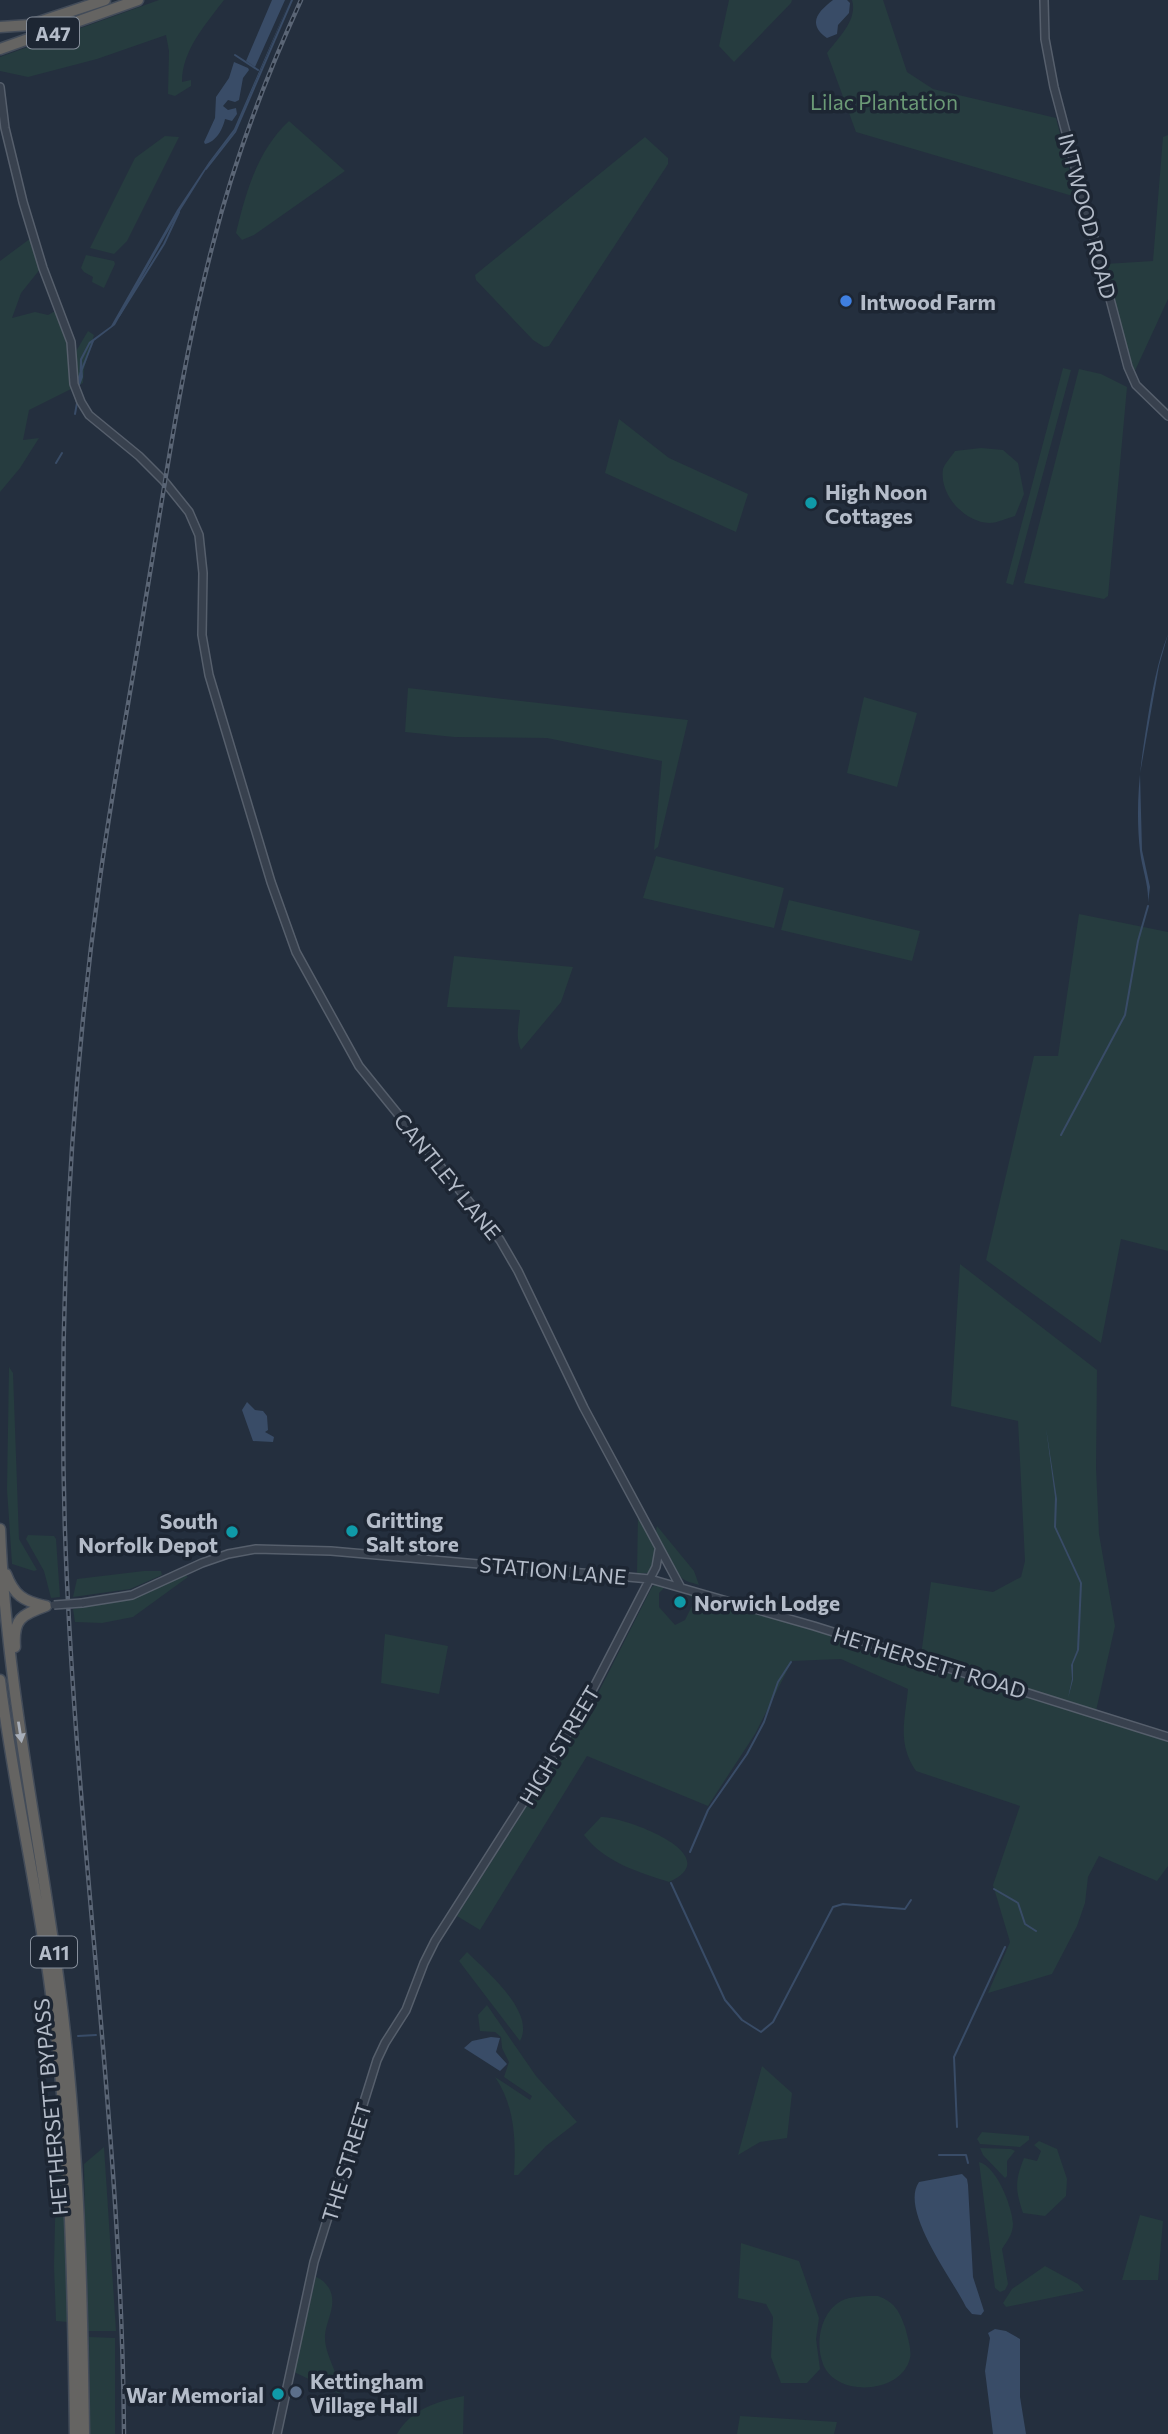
<svg xmlns="http://www.w3.org/2000/svg" width="1168" height="2434" viewBox="0 0 1168 2434" font-family="Commissioner,sans-serif">
	<style>
		.green { fill: #263c3f }
		.water { fill: #394c67 }
		.lines { fill: none; stroke-linecap: round; stroke-linejoin: round }
		.stream { stroke: #394c67; stroke-width: 2 }
		.tertiary-casing { stroke: #565f6c; stroke-width: 10 }
		.trunk-casing { stroke: #434c59; stroke-width: 13 }
		.tertiary { stroke: #38414e; stroke-width: 7 }
		.trunk { stroke: #656462; stroke-width: 10 }
		.rail-casing { stroke: #5a6575; stroke-width: 4.5 }
		.rail { stroke: #1d2633; stroke-width: 2; stroke-dasharray: 5; stroke-linecap: butt }
		.tertiary-bridge-casing { stroke: #565f6c; stroke-width: 10; stroke-linecap: butt }
		.tertiary-bridge { stroke: #38414e; stroke-width: 7 }
		.oneway { fill: #a8afba }
		.shop-dot { fill: #3f7fe0; stroke: #1d2633; stroke-width: 2.5 }
		.culture-dot { fill: #0f9aa8; stroke: #1d2633; stroke-width: 2.5 }
		.service-dot { fill: #5c6f8a; stroke: #1d2633; stroke-width: 2.5 }
		.labels { text-anchor: middle; dominant-baseline: central; stroke-width: 7; stroke-linejoin: round; paint-order: stroke }
		.shield { fill: #1d2633; stroke: #878f9c; stroke-width: 2 }
		.shield-label { font-size: 19px; font-weight: bold; fill: #b4bcc9 }
		.park-label { font-size: 21px; fill: #6b9a76; stroke: #1d2633 }
		.street-label { font-size: 21px; fill: #b4bcc9; stroke: #1d2633 }
		.poi-label { font-size: 21px; font-weight: bold; fill: #b4bcc9; stroke: #1d2633; text-anchor: start }
	</style>
	<rect width="100%" height="100%" fill="#242f3e"/>
	<!-- green -->
	<path class="green" d="M 159,0 L 224,0 C 206,24 182,50 182,82 L 191,80 L 191,86 L 175,96 L 168,94 L 169,51 L 166,35 L 97,59 L 28,77 L 0,71 L 0,57 Z
		M 729,0 L 792,0 L 791,3 L 734,62 L 719,46 Z
		M 852,0 L 883,0 L 907,72 L 933,89 L 1056,118 L 1076,197 L 856,132 L 827,53 C 838,38 858,20 852,0 Z
		M 289,121 L 345,171 L 254,235 L 242,240 L 236,233 C 246,192 257,151 289,121 Z
		M 1168,135 L 1168,299 L 1133,375 L 1105,264 L 1153,261 L 1163,137 Z
		M 165,136 L 179,137 L 127,241 L 114,254 L 90,248 L 135,158 Z
		M 645,137 L 668,158 L 668,164 L 549,346 L 544,347 L 533,340 L 476,280 L 475,275 Z
		M 31,238 L 41,268 L 21,293 L 12,318 L 35,312 L 48,315 L 57,310 L 75,353 L 88,331 L 94,335 L 84,369 L 83,383 L 29,410 L 23,440 L 39,438 L 20,468 L 0,492 L 0,261 Z
		M 86,255 L 114,261 L 115,264 L 104,288 L 92,282 L 93,277 L 84,272 L 81,268 Z
		M 1063,368 L 1071,370 L 1013,585 L 1006,583 Z
		M 1079,369 L 1101,374 L 1127,387 L 1108,596 L 1104,599 L 1024,583 Z
		M 619,419 L 669,458 L 748,494 L 736,532 L 605,473 Z
		M 981,448 L 1003,450 L 1018,463 L 1024,494 L 1015,516 C 1007,518 998,523 989,523 C 964,522 939,494 943,469 C 945,463 952,456 955,451 Z
		M 408,688 L 688,720 L 658,847 L 654,850 L 662,761 L 547,738 L 454,737 L 405,732 Z
		M 864,697 L 917,713 L 897,787 L 847,773 Z
		M 656,856 L 784,888 L 774,928 L 643,898 Z
		M 789,900 L 920,931 L 912,961 L 781,930 Z
		M 1079,914 L 1168,932 L 1168,1251 L 1121,1239 L 1101,1343 L 986,1260 L 1034,1056 L 1058,1056 Z
		M 454,956 L 573,967 L 561,1002 L 521,1050 C 515,1038 519,1023 520,1010 L 447,1007 Z
		M 960,1264 L 1097,1370 L 1096,1468 L 1099,1534 L 1115,1626 L 1096,1711 L 921,1655 L 931,1582 L 993,1592 L 1021,1577 L 1025,1561 L 1018,1421 L 951,1406 Z
		M 9,1367 L 13,1373 L 19,1539 L 37,1570 L 34,1571 L 12,1564 L 7,1489 Z
		M 638,1515 C 649,1534 663,1552 649,1573 L 637,1573 Z
		M 657,1526 L 694,1571 L 699,1585 C 694,1583 687,1582 683,1579 C 672,1571 652,1537 657,1526 Z
		M 28,1535 L 54,1536 L 56,1539 L 60,1597 L 51,1598 L 44,1571 L 26,1539 Z
		M 144,1571 L 161,1571 L 162,1575 L 130,1589 L 73,1597 L 77,1579 Z
		M 183,1574 L 188,1577 L 133,1617 L 102,1623 L 75,1622 L 73,1609 L 132,1599 Z
		M 656,1584 L 666,1586 L 659,1593 L 659,1607 L 675,1625 L 685,1620 L 695,1600 L 688,1595 L 690,1591 L 1168,1740 L 1168,1866 L 1157,1881 L 1099,1856 L 1088,1877 L 1085,1903 L 1077,1926 L 1052,1974 L 988,1993 L 1010,1942 L 993,1885 L 1020,1806 L 916,1771 C 897,1743 905,1720 908,1689 L 841,1659 L 792,1661 L 755,1734 L 708,1806 L 587,1756 L 480,1930 L 457,1916 L 595,1699 L 652,1587 Z
		M 385,1634 L 448,1646 L 439,1694 L 381,1683 Z
		M 601,1817 C 625,1817 729,1855 669,1882 C 638,1872 604,1862 584,1835 Z
		M 467,1952 C 486,1971 536,2012 520,2041 L 459,1961 Z
		M 487,2005 L 536,2076 L 577,2122 L 546,2146 L 518,2175 L 514,2175 C 516,2141 515,2106 495,2077 L 530,2100 L 532,2096 L 504,2077 L 509,2062 L 502,2048 L 501,2037 L 495,2032 L 480,2031 L 478,2015 Z
		M 762,2066 L 792,2093 L 787,2138 L 760,2142 L 738,2155 Z
		M 982,2132 L 1029,2136 L 1029,2140 L 1020,2147 L 980,2144 L 977,2139 Z
		M 57,2136 L 60,2138 L 65,2195 L 68,2322 L 56,2321 L 54,2266 Z
		M 1039,2141 L 1057,2149 L 1067,2179 L 1066,2196 L 1045,2216 L 1023,2213 C 1015,2189 1015,2181 1024,2158 L 1037,2161 L 1041,2151 L 1034,2145 Z
		M 104,2147 L 116,2331 L 87,2331 L 84,2164 Z
		M 980,2148 L 1011,2149 L 1015,2151 L 1007,2161 L 1007,2176 L 1005,2178 L 983,2155 Z
		M 979,2162 C 997,2167 1012,2206 1013,2224 C 1013,2234 1007,2241 1002,2249 L 1008,2284 L 1005,2290 L 1000,2292 L 995,2288 Z
		M 1140,2215 L 1163,2221 L 1158,2280 L 1122,2280 Z
		M 741,2243 L 799,2261 L 819,2318 L 816,2339 L 820,2369 L 807,2383 L 781,2383 L 771,2357 L 773,2317 L 766,2304 L 738,2298 Z
		M 1045,2266 L 1078,2284 L 1084,2291 L 1006,2307 L 1003,2303 L 1012,2289 Z
		M 316,2277 C 324,2280 331,2288 332,2297 C 334,2310 326,2323 325,2335 C 324,2356 340,2373 340,2394 L 294,2372 Z
		M 878,2296 C 894,2302 899,2310 905,2327 C 907,2335 912,2350 910,2358 C 902,2394 836,2398 823,2364 C 815,2343 820,2313 841,2301 C 851,2296 866,2296 878,2296 Z
		M 89,2337 L 115,2338 L 115,2434 L 90,2434 Z
		M 464,2396 L 463,2434 L 397,2434 C 411,2409 438,2401 464,2396 Z
		M 740,2416 L 837,2422 L 834,2434 L 737,2434 Z"/>
	<!-- water -->
	<path class="water" d="M 272,0 L 285,0 L 255,67 L 246,61 Z
		M 290,0 L 235,131 L 210,163 L 175,219 L 115,325 L 90,344 L 82,360 L 83,377 L 79,388 L 80,359 L 89,342 L 111,326 L 177,210 L 209,162 L 234,129 Z
		M 833,0 L 847,0 L 850,3 L 849,13 L 838,25 L 837,34 L 827,38 C 806,23 819,11 833,0 Z
		M 234,62 L 248,68 L 249,70 L 243,78 L 239,100 L 235,102 L 228,100 L 223,106 L 228,110 L 236,108 L 237,114 L 232,121 L 225,119 C 223,129 216,142 205,144 L 204,142 L 215,118 L 216,97 L 229,78 Z
		M 1168,634 L 1159,666 L 1140,774 L 1142,850 L 1150,887 L 1148,903 C 1149,885 1142,869 1140,851 C 1135,806 1140,766 1147,723 C 1152,692 1157,663 1168,634 Z
		M 247,1402 L 255,1410 L 263,1411 L 267,1416 L 268,1430 L 265,1432 L 274,1437 L 273,1442 L 253,1441 L 242,1410 Z
		M 1046,1428 L 1057,1499 L 1056,1527 L 1082,1583 L 1079,1650 L 1073,1664 L 1073,1680 L 1068,1698 L 1072,1679 L 1071,1665 L 1077,1650 L 1080,1583 L 1054,1527 L 1055,1497 Z
		M 491,2037 L 500,2038 L 496,2052 L 507,2064 L 500,2071 L 464,2048 L 472,2041 Z
		M 962,2174 L 967,2179 L 968,2185 L 973,2277 L 984,2311 L 981,2315 L 972,2314 L 966,2307 C 953,2280 899,2210 919,2182 Z
		M 995,2329 L 1006,2331 L 1020,2339 L 1020,2397 L 1026,2434 L 993,2434 L 985,2371 L 990,2338 L 988,2333 Z"/>
	<g class="lines">
		<!-- stream -->
		<path class="stream" d="M 235,55 L 258,70
			M 206,169 L 235,132 L 292,0
			M 119,316 L 164,244 L 179,212
			M 79,385 L 79,377 L 93,341
			M 74,392 L 77,403 L 75,414
			M 56,463 L 62,453
			M 1061,1135 L 1125,1015 L 1138,941 L 1148,906
			M 690,1852 L 708,1810 L 747,1754 L 764,1722 L 778,1682 L 791,1662
			M 671,1883 L 725,2000 L 742,2020 L 761,2032 L 773,2022 L 833,1907 L 843,1904 L 905,1909 L 911,1900
			M 994,1889 L 1018,1903 L 1025,1924 L 1036,1931
			M 78,2036 L 96,2035
			M 957,2127 L 954,2057 L 1005,1947
			M 939,2155 L 966,2155 L 968,2163"/>
		<!-- tertiary casing -->
		<g class="tertiary-casing">
			<path id="tertiary" d="M 1044,0 L 1045,39 L 1054,87 L 1128,367 L 1136,385 L 1168,416
				M 0,87 L 5,128 L 23,202 L 43,268 L 71,342 L 74,384 L 81,402 L 89,415 L 139,456 L 164,481 L 189,512 L 199,535 L 203,573 L 202,635 L 209,675 L 271,882 L 296,952 L 359,1066 L 500,1240 L 518,1271 L 584,1408 L 680,1586
				M 82,1603 L 132,1595 L 202,1563 L 228,1554 L 256,1549 L 331,1551 L 650,1579 L 814,1626 L 1168,1737
				M 277,2434 L 314,2262 L 377,2060 L 385,2043 L 406,2010 L 424,1963 L 435,1941 L 581,1712 L 656,1567 L 659,1550"/>
		</g>
		<!-- trunk casing -->
		<g class="trunk-casing">
			<path id="trunk" d="M 0,27 L 30,25 L 105,0
				M 0,49 L 138,0
				M 0,1529 C 6,1685 40,1837 60,1991 C 79,2138 82,2286 84,2434
				M 6,1574 C 14,1595 23,1601 45,1606
				M 15,1647 C 13,1619 21,1615 46,1606
				M 0,1680 C 13,1785 38,1889 51,1994 C 71,2140 73,2287 75,2434"/>
		</g>
		<!-- tertiary -->
		<use href="#tertiary" class="tertiary"/>
		<!-- trunk -->
		<use href="#trunk" class="trunk"/>
		<!-- rail casing -->
		<g class="rail-casing">
			<path id="rail" d="M 124,2434 C 122,2133 75,1833 65,1532 C 58,1314 70,1094 100,878 C 113,784 131,691 146,597 C 166,479 182,360 213,244 C 234,160 265,79 301,0"/>
		</g>
		<!-- rail -->
		<use href="#rail" class="rail"/>
		<!-- tertiary-bridge casing -->
		<g class="tertiary-bridge-casing">
			<path id="tertiary-bridge" d="M 54,1605 L 82,1603"/>
		</g>
		<!-- tertiary-bridge -->
		<use href="#tertiary-bridge" class="tertiary-bridge"/>
	</g>
	<!-- one-way arrows -->
	<defs><path id="oneway-solid" d="M-6-.8H1V-3.2L6.5 0L1 3.2V.8H-6Z" transform="scale(1.75)"/></defs>
	<use class="oneway" href="#oneway-solid" transform="translate(20 1732) rotate(81)"/>
	<!-- markers -->
	<circle class="shop-dot" cx="846" cy="301" r="7"/>
	<g class="culture-dot">
		<circle cx="811" cy="503" r="7"/>
		<circle cx="352" cy="1531" r="7"/>
		<circle cx="232" cy="1532" r="7"/>
		<circle cx="680" cy="1602" r="7"/>
		<circle cx="278" cy="2394" r="7"/>
	</g>
	<circle class="service-dot" cx="296" cy="2392" r="7"/>
	<g class="labels">
		<!-- shield labels -->
		<g class="shield">
			<rect x="27" y="17.5" width="52" height="31" rx="5"/>
			<rect x="31" y="1936.5" width="46" height="31" rx="5"/>
		</g>
		<g class="shield-label">
			<text x="53" y="33">A47</text>
			<text x="54" y="1952">A11</text>
		</g>
		<!-- park labels -->
		<g class="park-label">
			<text x="884" y="101">Lilac Plantation</text>
		</g>
		<!-- street labels -->
		<g class="street-label">
			<text transform="translate(1088 216) rotate(75)">INTWOOD ROAD</text>
			<text transform="translate(448 1176) rotate(51)">CANTLEY LANE</text>
			<text transform="translate(553 1570) rotate(5)">STATION LANE</text>
			<text transform="translate(930 1662) rotate(17)">HETHERSETT ROAD</text>
			<text transform="translate(559 1745) rotate(-59)">HIGH STREET</text>
			<text transform="translate(50 2107) rotate(-95)">HETHERSETT BYPASS</text>
			<text transform="translate(346 2162) rotate(-73)">THE STREET</text>
		</g>
		<!-- poi labels -->
		<g class="poi-label">
			<text x="860" y="301">Intwood Farm</text>
			<text x="825" y="491">High Noon<tspan x="825" dy="24">Cottages</tspan></text>
			<text x="366" y="1519">Gritting<tspan x="366" dy="24">Salt store</tspan></text>
			<text x="218" y="1520" text-anchor="end">South<tspan x="218" dy="24">Norfolk Depot</tspan></text>
			<text x="694" y="1602">Norwich Lodge</text>
			<text x="310" y="2380">Kettingham<tspan x="310" dy="24">Village Hall</tspan></text>
			<text x="264" y="2394" text-anchor="end">War Memorial</text>
		</g>
	</g>
</svg>
